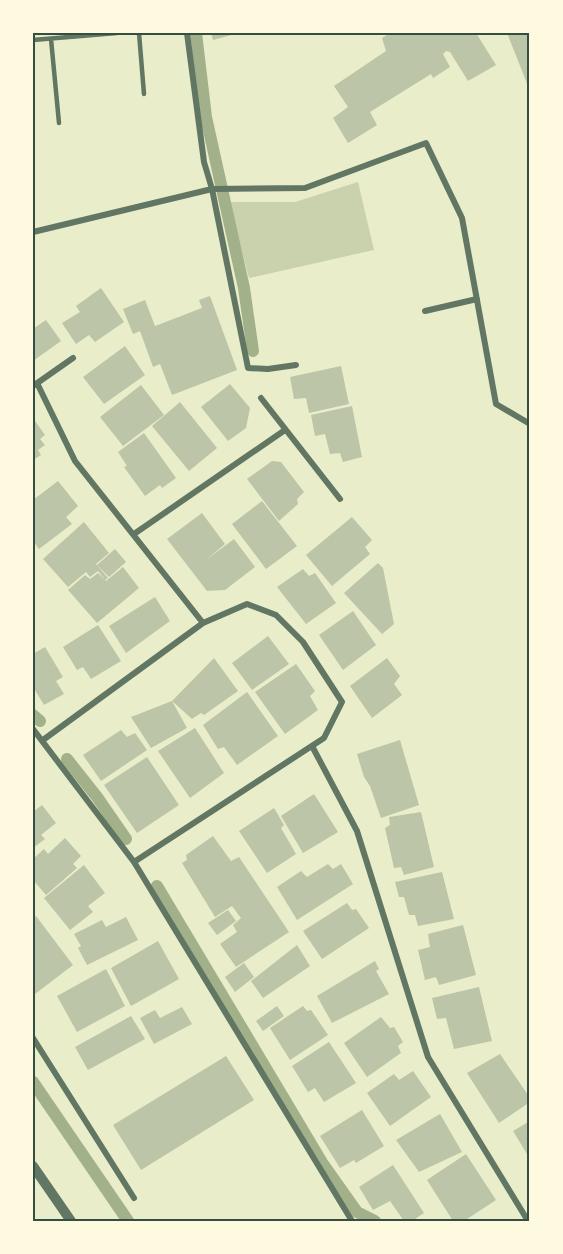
<svg xmlns="http://www.w3.org/2000/svg" width="563" height="1254" viewBox="0 0 563 1254" font-family="'IBM Plex Sans',sans-serif">
	<style>
		.green { fill: #cad2ad }
		.lines { fill: none; stroke-linecap: round; stroke-linejoin: round }
		.stream { stroke: #a3b18a; stroke-width: 12 }
		.building { fill: #bcc5a7 }
		.service { stroke: #617663; stroke-width: 4.5 }
		.minor { stroke: #617663; stroke-width: 6 }
		.tertiary { stroke: #617663; stroke-width: 10 }
		.neatline { fill: none; stroke: #344e41; stroke-width: 2 }
	</style>
	<rect width="100%" height="100%" fill="#e9edc9"/>
	<!-- green -->
	<path class="green" d="M 358,182 L 374,250 L 249,278 L 229,202 L 295,202 Z"/>
	<g class="lines">
		<!-- stream -->
		<path class="stream" d="M 196,33 L 206,117 L 244,288 L 253,351
			M 33,715 L 40,721
			M 67,759 L 97,797 L 126,839
			M 157,886 L 323,1164 L 357,1212 L 375,1221
			M 33,1082 L 128,1221"/>
	</g>
	<!-- building -->
	<path class="building" d="M 211,33 L 235,33 L 235,34 L 213,40 Z
		M 390,33 L 476,33 L 496,65 L 468,81 L 450,52 L 446,51 L 443,54 L 450,67 L 433,78 L 431,74 L 370,112 L 377,125 L 348,143 L 333,118 L 348,107 L 334,86 L 386,51 L 382,38 Z
		M 507,33 L 530,33 L 530,91 Z
		M 101,288 L 124,322 L 95,342 L 89,335 L 76,344 L 62,323 L 80,312 L 76,306 Z
		M 210,296 L 237,370 L 172,395 L 160,364 L 153,367 L 140,331 L 133,334 L 123,309 L 145,300 L 155,326 L 202,308 L 199,300 Z
		M 46,320 L 61,341 L 33,361 L 33,329 Z
		M 125,346 L 145,375 L 104,404 L 83,377 Z
		M 341,366 L 349,404 L 309,413 L 306,398 L 294,399 L 290,377 Z
		M 230,384 L 250,408 L 246,428 L 228,441 L 201,407 Z
		M 141,385 L 164,415 L 123,446 L 100,417 Z
		M 180,402 L 217,448 L 189,471 L 152,426 Z
		M 352,406 L 362,457 L 343,462 L 340,453 L 330,454 L 325,434 L 315,436 L 311,415 Z
		M 33,418 L 45,435 L 40,439 L 45,445 L 38,450 L 41,455 L 33,460 Z
		M 144,433 L 176,478 L 162,488 L 160,485 L 145,496 L 124,467 L 127,466 L 118,452 Z
		M 272,461 L 281,462 L 304,492 L 297,499 L 298,504 L 279,521 L 247,479 Z
		M 58,481 L 78,506 L 66,517 L 72,524 L 39,549 L 33,541 L 33,500 Z
		M 262,501 L 297,546 L 266,569 L 232,524 Z
		M 202,513 L 225,544 L 206,560 L 234,539 L 255,567 L 225,590 L 207,591 L 167,539 Z
		M 352,517 L 372,540 L 365,547 L 370,554 L 332,586 L 306,555 Z
		M 84,522 L 109,553 L 96,564 L 108,578 L 105,580 L 98,571 L 90,577 L 86,572 L 68,587 L 43,559 Z
		M 115,549 L 126,562 L 109,577 L 97,565 Z
		M 378,563 L 383,568 L 394,624 L 382,634 L 344,593 Z
		M 123,567 L 139,588 L 97,623 L 68,590 L 85,575 L 90,579 L 98,573 L 106,581 Z
		M 303,569 L 309,576 L 315,573 L 336,603 L 306,624 L 277,587 Z
		M 155,597 L 170,621 L 126,653 L 109,626 Z
		M 353,611 L 376,645 L 343,670 L 319,635 Z
		M 98,625 L 121,661 L 91,679 L 83,667 L 77,670 L 63,647 Z
		M 268,636 L 289,664 L 252,690 L 232,663 Z
		M 45,647 L 63,677 L 56,681 L 64,694 L 44,705 L 33,687 L 33,654 Z
		M 214,658 L 238,691 L 204,715 L 201,713 L 192,719 L 172,701 Z
		M 387,658 L 400,676 L 394,684 L 402,695 L 372,718 L 350,686 Z
		M 296,664 L 315,691 L 310,696 L 318,710 L 285,734 L 255,692 Z
		M 247,692 L 278,736 L 237,765 L 224,747 L 218,749 L 203,725 Z
		M 172,701 L 187,728 L 151,748 L 131,717 Z
		M 195,728 L 224,773 L 190,798 L 158,751 Z
		M 121,730 L 127,737 L 135,733 L 147,750 L 101,781 L 83,755 Z
		M 400,740 L 419,805 L 381,818 L 370,786 L 364,777 L 357,754 Z
		M 147,757 L 179,805 L 137,833 L 104,785 Z
		M 314,794 L 338,832 L 303,853 L 281,816 Z
		M 42,805 L 56,823 L 41,835 L 45,839 L 33,848 L 33,812 Z
		M 274,808 L 284,825 L 281,828 L 296,854 L 267,873 L 239,831 Z
		M 421,812 L 434,867 L 404,875 L 401,867 L 394,868 L 385,828 L 390,825 L 389,817 Z
		M 213,836 L 231,861 L 239,857 L 289,932 L 236,967 L 220,944 L 237,932 L 233,925 L 241,918 L 232,906 L 215,917 L 182,863 L 187,860 L 186,855 Z
		M 65,838 L 81,856 L 73,864 L 77,868 L 46,895 L 33,880 L 33,859 L 44,849 L 48,854 Z
		M 328,864 L 333,869 L 341,864 L 353,884 L 297,920 L 277,887 L 301,871 L 307,877 Z
		M 84,865 L 105,893 L 88,906 L 93,912 L 70,930 L 44,898 Z
		M 442,872 L 454,919 L 418,926 L 415,915 L 409,915 L 404,897 L 399,897 L 395,882 Z
		M 347,903 L 352,910 L 356,909 L 369,928 L 322,959 L 303,931 Z
		M 228,910 L 236,921 L 217,935 L 208,923 Z
		M 36,916 L 73,965 L 35,994 L 33,991 L 33,918 Z
		M 126,917 L 138,940 L 87,965 L 78,948 L 81,946 L 74,934 L 102,920 L 106,927 Z
		M 463,925 L 476,975 L 439,985 L 436,977 L 425,980 L 418,950 L 430,947 L 428,934 Z
		M 158,941 L 179,979 L 131,1006 L 111,968 Z
		M 297,945 L 310,966 L 263,998 L 251,981 Z
		M 375,961 L 379,969 L 376,971 L 389,994 L 332,1023 L 317,996 Z
		M 244,963 L 254,977 L 235,992 L 225,977 Z
		M 106,969 L 125,1006 L 77,1032 L 57,996 Z
		M 479,987 L 492,1041 L 454,1049 L 446,1018 L 437,1019 L 432,998 Z
		M 277,1006 L 284,1016 L 263,1031 L 256,1021 Z
		M 303,1006 L 307,1011 L 311,1010 L 328,1035 L 290,1060 L 270,1028 Z
		M 182,1007 L 192,1024 L 154,1044 L 140,1018 L 155,1010 L 160,1018 Z
		M 131,1016 L 145,1039 L 88,1070 L 75,1047 Z
		M 381,1017 L 390,1028 L 394,1027 L 403,1042 L 398,1046 L 401,1053 L 367,1077 L 344,1043 Z
		M 329,1042 L 356,1083 L 324,1102 L 315,1088 L 308,1092 L 292,1066 Z
		M 500,1054 L 530,1098 L 530,1102 L 499,1123 L 467,1073 Z
		M 226,1056 L 254,1100 L 141,1170 L 113,1125 Z
		M 413,1071 L 431,1097 L 390,1126 L 367,1093 L 394,1074 L 399,1080 Z
		M 362,1110 L 384,1146 L 356,1163 L 354,1160 L 340,1168 L 320,1136 Z
		M 440,1114 L 462,1152 L 419,1172 L 396,1140 Z
		M 530,1121 L 530,1159 L 513,1131 Z
		M 466,1154 L 496,1200 L 464,1221 L 453,1221 L 427,1180 Z
		M 393,1165 L 424,1213 L 412,1221 L 404,1221 L 390,1201 L 373,1210 L 359,1187 Z"/>
	<g class="lines">
		<!-- service -->
		<path class="service" d="M 139,33 L 144,94
			M 51,39 L 59,123
			M 33,40 L 117,33"/>
		<!-- minor -->
		<path class="minor" d="M 187,33 L 204,162 L 212,189 L 248,368 L 268,369 L 296,365
			M 33,232 L 212,189 L 305,188 L 426,143 L 462,218 L 496,404 L 530,424
			M 425,311 L 477,299
			M 37,383 L 75,461 L 203,623
			M 33,386 L 73,358
			M 261,398 L 340,499
			M 134,534 L 285,430
			M 33,729 L 134,862 L 352,1221
			M 43,740 L 203,623 L 247,604 L 276,615 L 303,642 L 342,702 L 324,738 L 134,862
			M 312,746 L 357,831 L 428,1057 L 528,1221
			M 33,1038 L 134,1198"/>
		<!-- tertiary -->
		<path class="tertiary" d="M 33,1166 L 71,1221"/>
	</g>
	<!-- border -->
	<rect width="563" height="1254" fill="none" stroke="#fefae0" stroke-width="69"/>
	<rect x="34" y="34" width="494" height="1186" class="neatline"/>
</svg>
